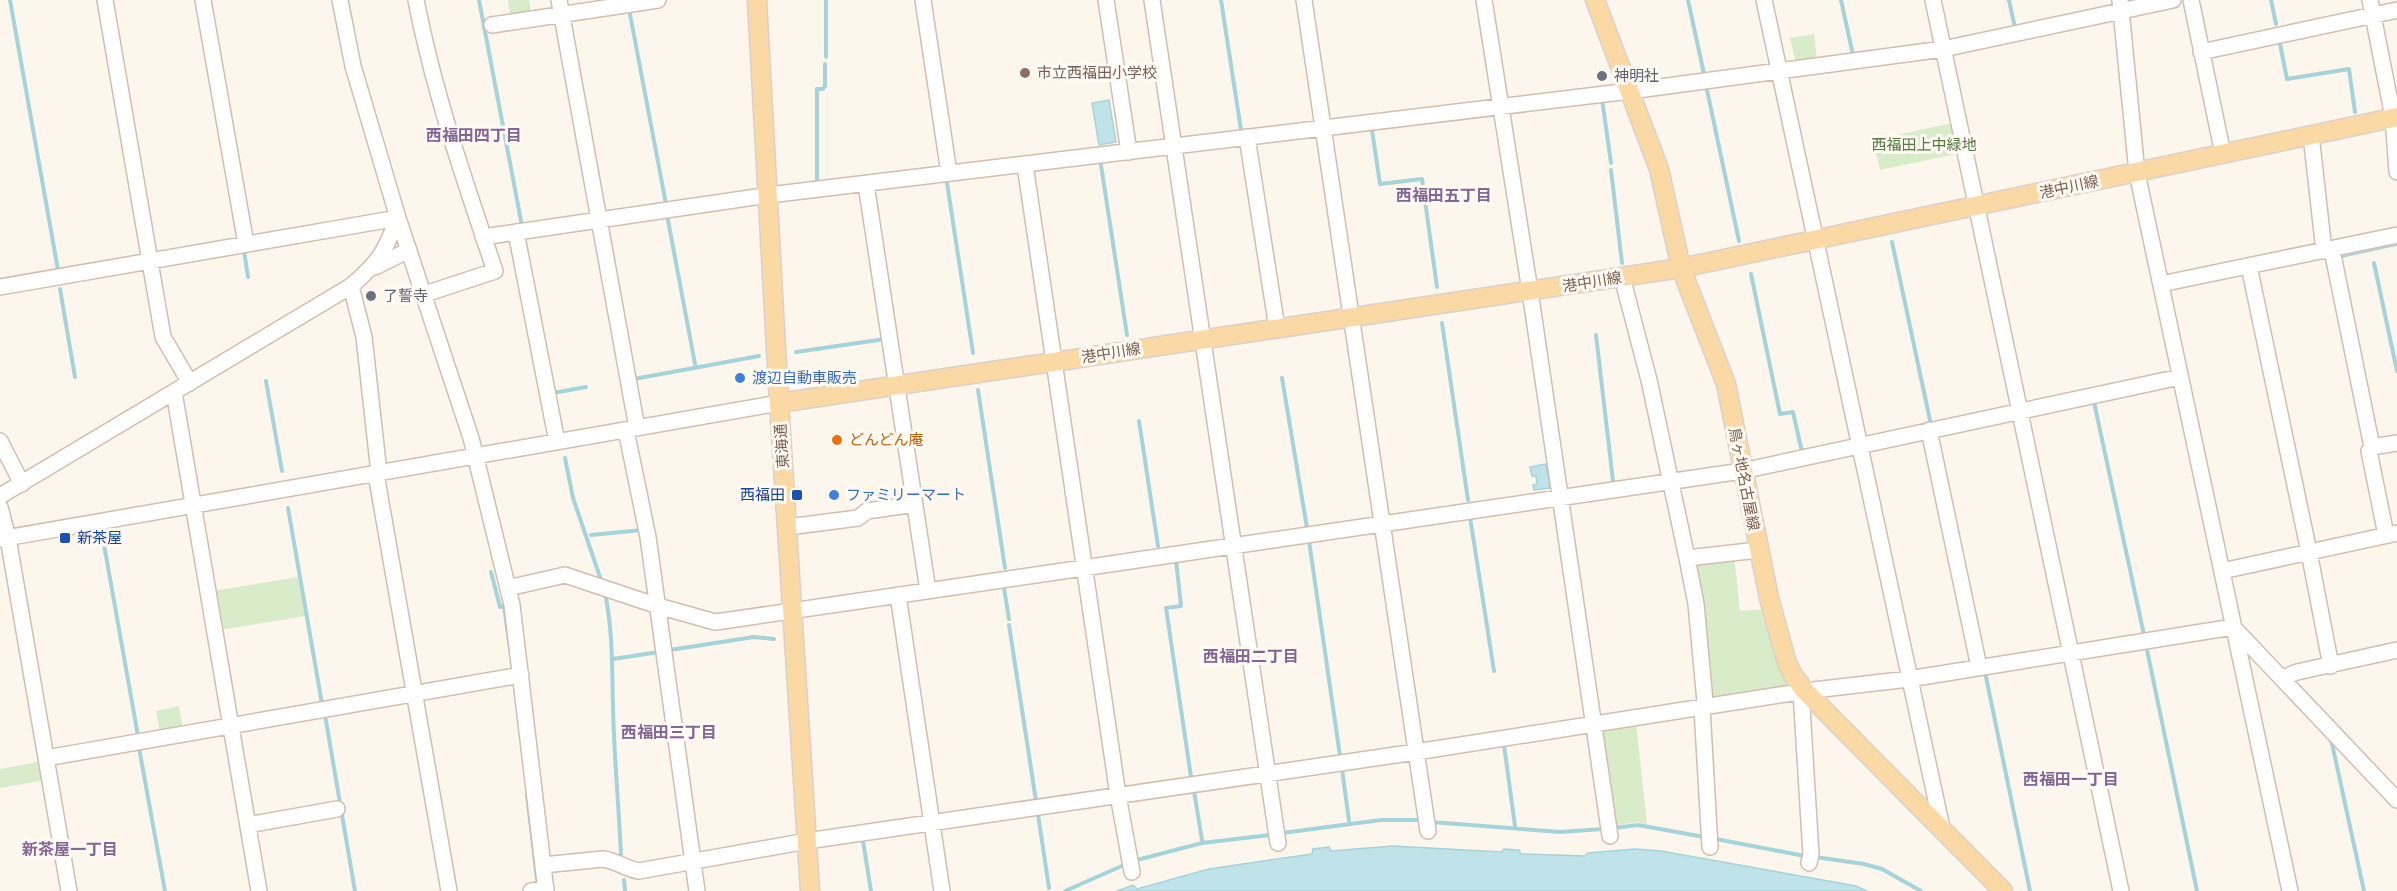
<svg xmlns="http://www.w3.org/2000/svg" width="2397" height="891" viewBox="0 0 2397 891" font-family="Roboto,'Noto Sans JP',sans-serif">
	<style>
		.green { fill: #d8ecc9 }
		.water { fill: #bfe3e8; stroke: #a5d3da; stroke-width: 1.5 }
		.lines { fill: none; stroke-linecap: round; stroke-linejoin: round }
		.stream { stroke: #a5d3da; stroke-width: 4 }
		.minor-casing { stroke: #d1beb0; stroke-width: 18 }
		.major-casing { stroke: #dad1cd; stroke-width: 21 }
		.minor { stroke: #fff; stroke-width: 15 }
		.major { stroke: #fbd9a5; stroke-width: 18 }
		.education-dot { fill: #8d6e63; stroke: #fffaf3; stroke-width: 2 }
		.worship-dot { fill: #6b7280; stroke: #fffaf3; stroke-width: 2 }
		.shop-dot { fill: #3f7fe0; stroke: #fffaf3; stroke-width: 2 }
		.food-dot { fill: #e8710a; stroke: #fffaf3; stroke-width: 2 }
		.transit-dot { fill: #1a4fb4; stroke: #fffaf3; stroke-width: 2 }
		.labels { text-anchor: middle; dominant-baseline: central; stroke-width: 6; stroke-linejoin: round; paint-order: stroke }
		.education-label { font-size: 15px; fill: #785e54; stroke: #fffaf3; text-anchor: start }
		.worship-label { font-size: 15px; fill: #5b616d; stroke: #fffaf3; text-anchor: start }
		.park-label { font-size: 15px; fill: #537a41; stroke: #fffaf3 }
		.street-label { font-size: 15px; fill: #7a5c4d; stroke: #fffaf3 }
		.shop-label { font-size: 15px; fill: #366cbe; stroke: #fffaf3; text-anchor: start }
		.food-label { font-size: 15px; fill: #c56008; stroke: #fffaf3; text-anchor: start }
		.transit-label { font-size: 15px; fill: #164399; stroke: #fffaf3; text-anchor: end }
		.neighbourhood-label { font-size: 16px; font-weight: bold; fill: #846695; stroke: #fffaf3 }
	</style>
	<rect width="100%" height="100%" fill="#fdf6ec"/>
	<!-- green -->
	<path class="green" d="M 508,0 L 529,0 L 531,12 L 510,15 Z
		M 1814,34 L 1817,61 L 1796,63 L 1790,38 Z
		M 1953,123 L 1960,153 L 1880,170 L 1873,140 Z
		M 1734,555 L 1740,611 L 1768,609 L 1796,688 L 1708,701 L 1692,560 Z
		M 298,577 L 305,616 L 220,630 L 213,591 Z
		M 179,706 L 183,729 L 160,733 L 156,711 Z
		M 1636,722 L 1647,824 L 1638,822 L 1611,826 L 1600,728 Z
		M 42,761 L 45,780 L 0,788 L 0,769 Z"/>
	<!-- water -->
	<path class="water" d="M 1109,100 L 1116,142 L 1099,145 L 1092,103 Z
		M 2397,242 L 2397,245 L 2342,257 L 2342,254 Z
		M 1546,464 L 1550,488 L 1534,490 L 1533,485 L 1537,484 L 1536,476 L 1532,476 L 1530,467 Z
		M 1393,846 L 1501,852 L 1504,849 L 1519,850 L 1521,854 L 1585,856 L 1588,853 L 1635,849 L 1661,851 L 1856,886 L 1867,891 L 1117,891 L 1133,885 L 1137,889 L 1209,869 L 1312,854 L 1313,849 L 1329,847 L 1331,851 Z"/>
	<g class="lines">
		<!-- stream -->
		<path class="stream" d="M 10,0 L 58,270
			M 479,0 L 522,226
			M 1221,0 L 1241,130
			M 1688,0 L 1704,74
			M 1841,0 L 1853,55
			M 2009,0 L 2015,28
			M 2271,0 L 2276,24
			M 629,9 L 666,204
			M 2280,44 L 2287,79 L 2349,69 L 2355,112
			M 826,57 L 826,0
			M 1707,90 L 1739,241
			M 1602,99 L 1611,163
			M 1372,130 L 1380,184 L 1422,179 L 1437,287
			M 1101,165 L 1127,335
			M 1611,170 L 1622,263
			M 947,183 L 973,353
			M 817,184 L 817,89 L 823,89 L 825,86 L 825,64
			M 667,215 L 695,364
			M 1892,242 L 1931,425
			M 240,252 L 244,251 L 248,277
			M 2374,263 L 2397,371
			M 1751,274 L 1780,414 L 1793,412 L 1802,452
			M 60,289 L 75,377
			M 1442,323 L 1468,500
			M 1596,335 L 1613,481
			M 796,352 L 885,339 L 885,337
			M 1282,378 L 1307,528
			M 634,379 L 759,356
			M 266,381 L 282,471
			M 978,390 L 1005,568
			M 553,393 L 586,387
			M 2094,402 L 2144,635
			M 1139,421 L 1158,546
			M 565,458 L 573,498 L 602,583
			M 288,508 L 322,704
			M 1470,517 L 1494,671
			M 591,535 L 642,530
			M 103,539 L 138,736
			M 1309,541 L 1340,756
			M 1176,560 L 1181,606 L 1166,608 L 1191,777
			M 491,572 L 500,607 L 504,606 L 510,648
			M 1004,588 L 1009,619
			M 605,593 C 613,632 612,669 613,708 C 614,757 619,807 621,856
			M 1009,625 L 1036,801
			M 2146,645 L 2197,891
			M 670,650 L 754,637 L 774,639
			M 613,659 L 659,652
			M 1985,672 L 2030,891
			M 325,715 L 355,891
			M 2331,739 L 2364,891
			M 1504,745 L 1515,826
			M 139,748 L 165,891
			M 1342,769 L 1349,821
			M 1194,791 L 1202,840
			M 527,794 L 537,879
			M 1038,814 L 1049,888
			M 1431,822 L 1560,832 L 1603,829
			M 1614,828 L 1638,825 L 1704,837
			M 1282,833 L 1381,820 L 1419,820
			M 1716,839 L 1805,856
			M 863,841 L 871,891
			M 1815,857 L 1864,864 L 1882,869 L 1921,891
			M 1133,861 L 1202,843 L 1270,835
			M 624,880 L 625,891
			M 1065,891 L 1124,865"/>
		<!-- minor casing -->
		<g class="minor-casing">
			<path id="minor" d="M 105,0 L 163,337 L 190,383
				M 203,0 L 246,244
				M 340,0 L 353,66 L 398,218 L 471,438 L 512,605 L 546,891
				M 416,0 C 434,93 465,182 495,271 L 425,294
				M 559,0 L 637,428
				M 923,0 L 949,173
				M 1106,0 L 1129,152
				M 1152,0 L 1278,843
				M 1304,0 L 1428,831
				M 1484,0 L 1530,291 L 1610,836
				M 1764,0 L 1942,828
				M 1933,0 L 2121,891
				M 2120,0 L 2137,173 L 2290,891
				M 2191,0 L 2223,154
				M 2370,0 L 2393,117 L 2397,172
				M 492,25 L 658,0
				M 2201,52 L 2397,10
				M 2311,135 L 2324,251
				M 1247,137 L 1277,328
				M 1025,165 L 1118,795 L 1132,872
				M 866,184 L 928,591
				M 516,232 L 557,442
				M 483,237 L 769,195 L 1630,91 L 1943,49 L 2173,0
				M 2332,250 L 2372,447 L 2397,443
				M 2249,266 L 2309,552 L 2331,666
				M 375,267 L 409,250
				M 1622,277 L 1649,380 L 1687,558 L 1696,604 L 1705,702 L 1702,708 L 1710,847
				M 2161,284 L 2397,235
				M 351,286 L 364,337 L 379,473
				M 0,287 L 398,218
				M 174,392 L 259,891
				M 626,430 L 648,537 L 697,891
				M 1929,430 L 1979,667
				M 0,441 L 22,484
				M 2372,447 L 2369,451 L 2386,535
				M 376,474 L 449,891
				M 0,496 L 351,286 C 380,261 384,253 398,218
				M 0,507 L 8,538 L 69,891
				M 788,527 L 858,518 L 867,511 L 915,504
				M 0,539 L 779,403
				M 1687,558 L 1758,550
				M 2222,571 L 2397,533
				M 508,588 L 565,575 L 658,606 L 715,622 L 723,621 L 1742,471 L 2180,377
				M 898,595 L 942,891
				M 2233,627 L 2397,800
				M 2282,678 L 2297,672 L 2397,650
				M 1801,692 L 1811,854 L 1809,863
				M 46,758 L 521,675
				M 248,825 L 337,809
				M 543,865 L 603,859 C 617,861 626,869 639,871 L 807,841 L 1416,752 L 1805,691 L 1909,679 L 2233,627
				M 531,891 L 546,888"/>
		</g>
		<!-- major casing -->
		<g class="major-casing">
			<path id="major" d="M 757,0 L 779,403 L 810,891
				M 1595,0 L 1659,169 L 1681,268 L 1726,384 L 1769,598 L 1787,663 L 1793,675 L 1805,691 L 2003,891
				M 779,403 L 1681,268 L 2397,117"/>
		</g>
		<!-- minor -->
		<use href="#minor" class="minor"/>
		<!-- major -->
		<use href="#major" class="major"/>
	</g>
	<!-- markers -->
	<circle class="education-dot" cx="1025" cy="73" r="6"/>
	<g class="worship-dot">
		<circle cx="1602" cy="76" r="6"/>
		<circle cx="371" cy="296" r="6"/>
	</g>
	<g class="shop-dot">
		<circle cx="740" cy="378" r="6"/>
		<circle cx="834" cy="495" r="6"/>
	</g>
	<circle class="food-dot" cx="837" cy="440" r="6"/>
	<g class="transit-dot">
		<rect x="791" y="489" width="12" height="12" rx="3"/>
		<rect x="59" y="532" width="12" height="12" rx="3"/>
	</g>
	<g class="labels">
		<!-- education labels -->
		<g class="education-label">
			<text x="1037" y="73">市立西福田小学校</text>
		</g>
		<!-- worship labels -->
		<g class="worship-label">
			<text x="1614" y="76">神明社</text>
			<text x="383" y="296">了誓寺</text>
		</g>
		<!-- park labels -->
		<g class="park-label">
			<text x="1924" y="145">西福田上中緑地</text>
		</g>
		<!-- street labels -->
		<g class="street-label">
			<text transform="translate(2069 187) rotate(-12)">港中川線</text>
			<text transform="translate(1592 282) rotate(-9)">港中川線</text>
			<text transform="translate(1111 353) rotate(-9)">港中川線</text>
			<text transform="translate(782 446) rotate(-94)">東海通</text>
			<text transform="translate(1744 479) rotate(79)">鳥ヶ地名古屋線</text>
		</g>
		<!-- shop labels -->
		<g class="shop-label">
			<text x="752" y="378">渡辺自動車販売</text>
			<text x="846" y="495">ファミリーマート</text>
		</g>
		<!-- food labels -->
		<g class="food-label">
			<text x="849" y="440">どんどん庵</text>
		</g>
		<!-- transit labels -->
		<g class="transit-label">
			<text x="785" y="495">西福田</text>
			<text x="77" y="538" text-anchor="start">新茶屋</text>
		</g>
		<!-- neighbourhood labels -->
		<g class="neighbourhood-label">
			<text x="474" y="135">西福田四丁目</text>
			<text x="1444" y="195">西福田五丁目</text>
			<text x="1251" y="656">西福田二丁目</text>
			<text x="669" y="732">西福田三丁目</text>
			<text x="2071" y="779">西福田一丁目</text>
			<text x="70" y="849">新茶屋一丁目</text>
		</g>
	</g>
</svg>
